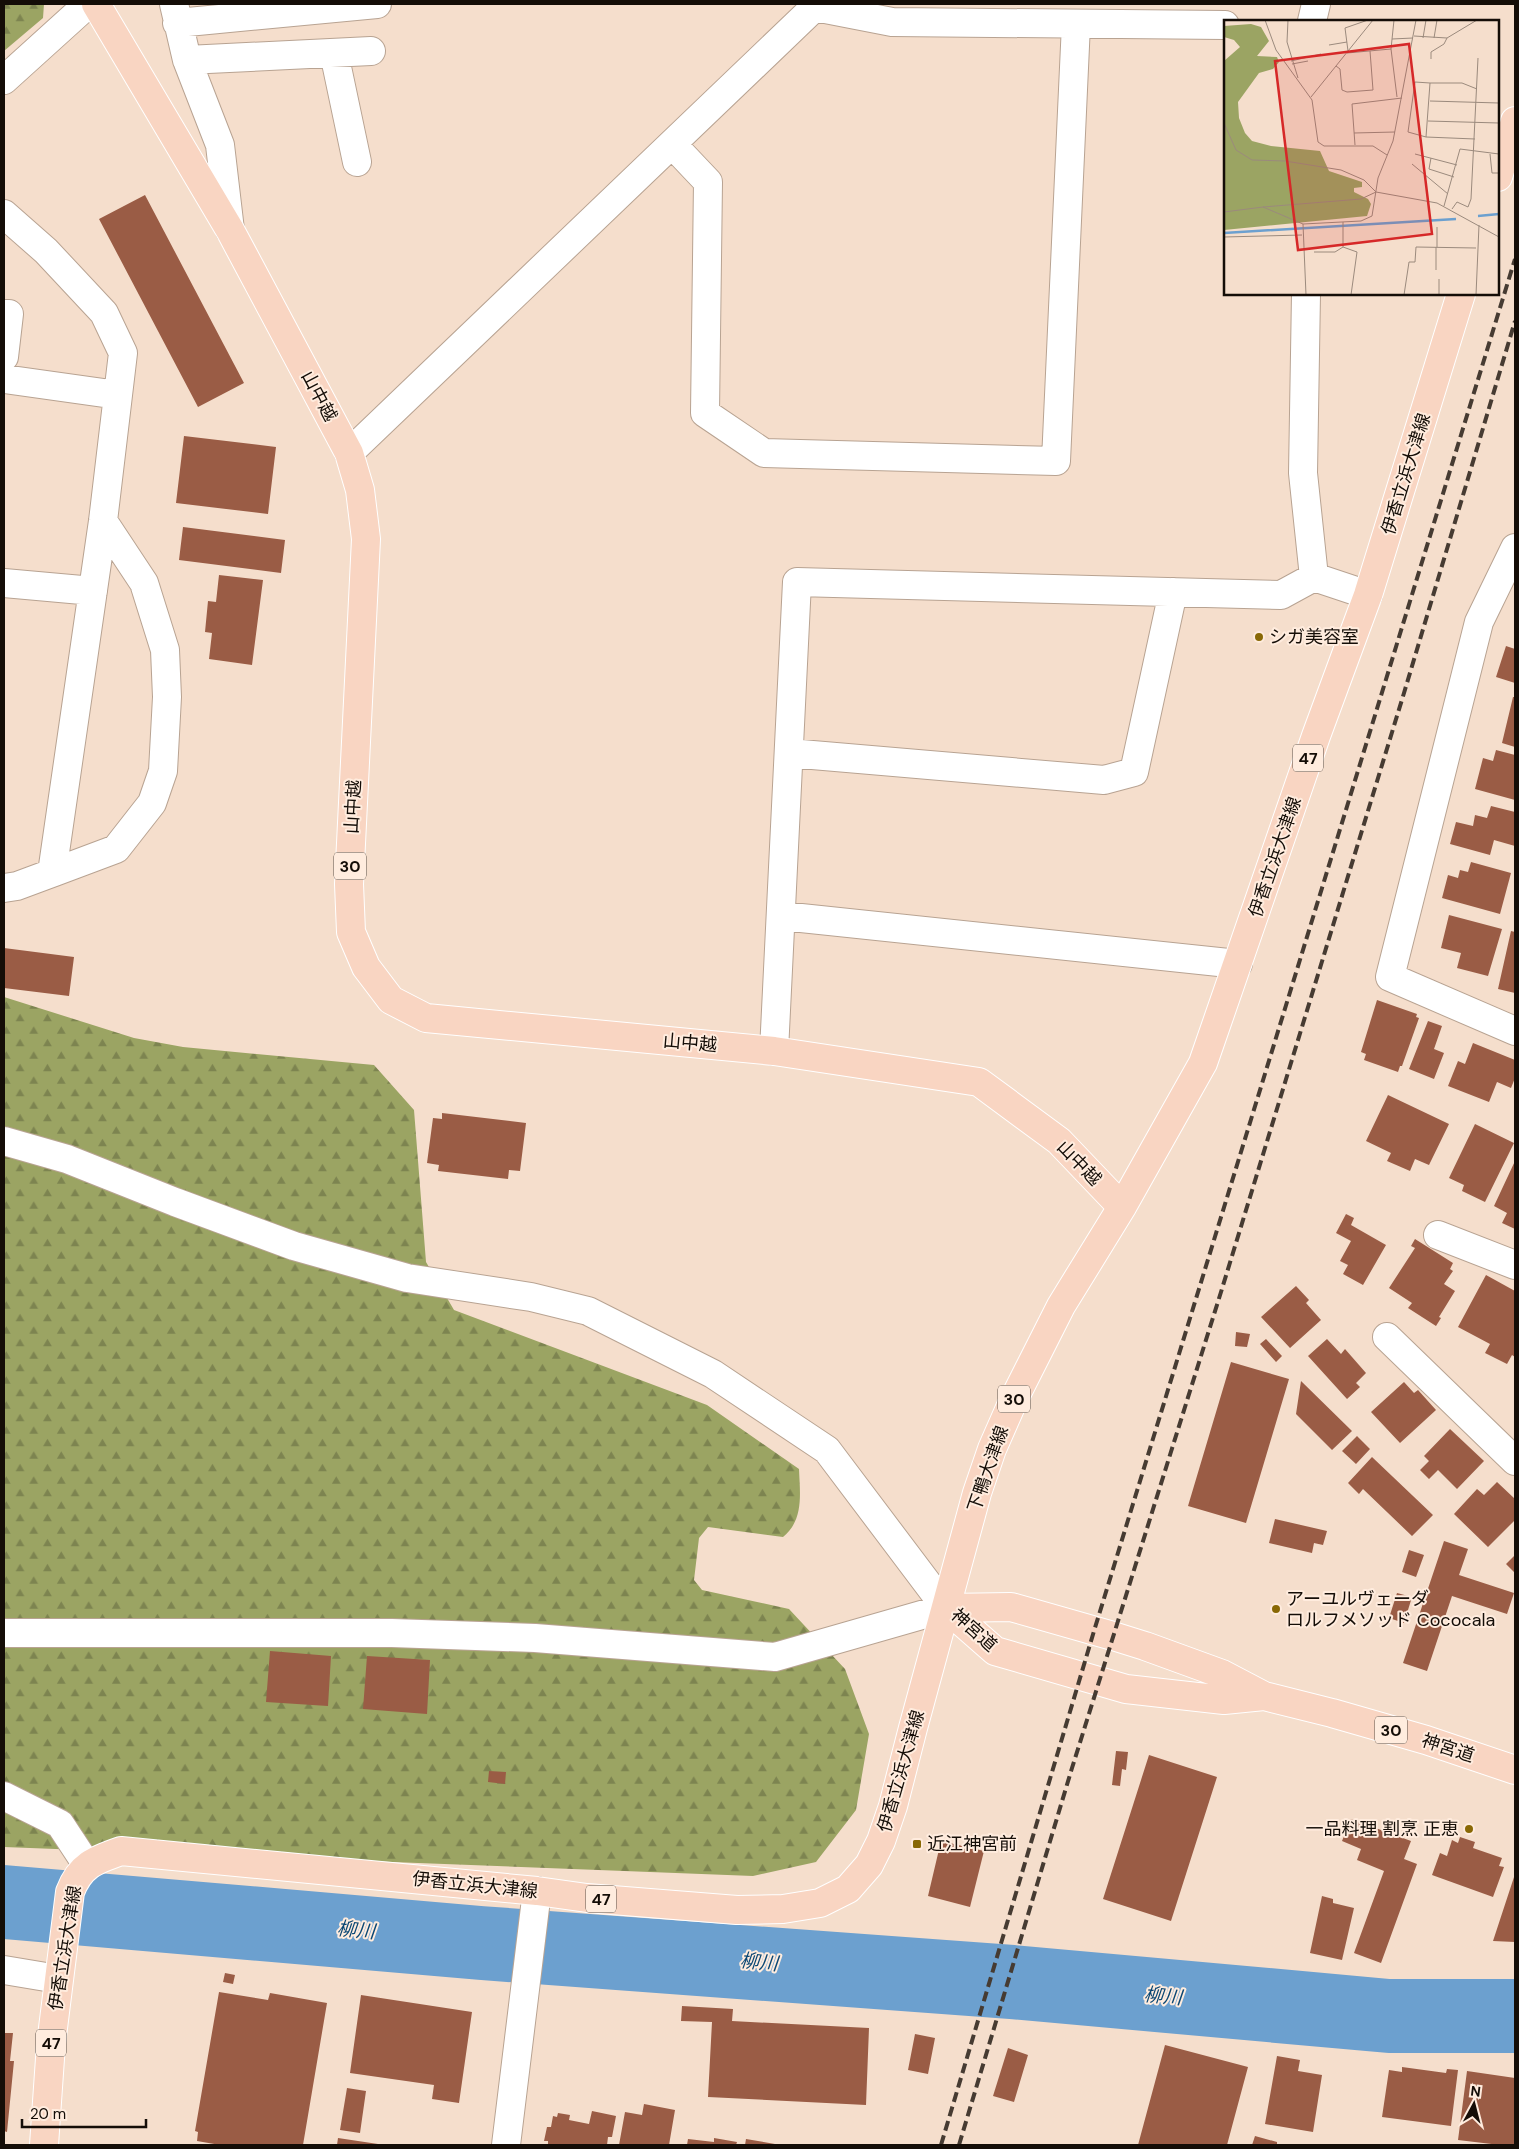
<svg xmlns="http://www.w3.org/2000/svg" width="1519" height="2149" viewBox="0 0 1519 2149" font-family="'DM Sans','Noto Sans JP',sans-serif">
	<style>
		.forest { fill: url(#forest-firs) }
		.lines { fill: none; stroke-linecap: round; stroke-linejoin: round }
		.river { stroke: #6ca0cf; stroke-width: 74 }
		.building { fill: #9a5c45 }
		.minor-casing { stroke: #b8a392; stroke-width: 30 }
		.major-casing { stroke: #fff; stroke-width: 30 }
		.minor { stroke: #fff; stroke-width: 28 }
		.major { stroke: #f9d5c2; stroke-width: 28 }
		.rail { stroke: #463b32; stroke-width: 4; stroke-dasharray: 10 5; stroke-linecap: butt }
		.poi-dot { fill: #896805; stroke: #ffecde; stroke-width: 2 }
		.labels { text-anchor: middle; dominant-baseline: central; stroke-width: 4; stroke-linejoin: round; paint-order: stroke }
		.shield { fill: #ffecde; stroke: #5a5048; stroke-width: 1 }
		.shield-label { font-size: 16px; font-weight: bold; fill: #140d07 }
		.street-label { font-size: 18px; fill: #140d07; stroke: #ffecde }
		.poi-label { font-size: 18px; fill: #140d07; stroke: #ffecde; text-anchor: start }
		.water-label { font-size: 19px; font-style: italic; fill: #0a4673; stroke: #ffecde }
		.inset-river { fill: none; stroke: #6ca0cf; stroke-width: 2.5 }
		.inset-road { fill: none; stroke: #9b8a7d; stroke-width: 1 }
		.view { fill: #d62828; fill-opacity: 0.15; stroke: #d62828; stroke-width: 2.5 }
		.inset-edge { fill: none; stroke: #140d07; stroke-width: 2.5 }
	</style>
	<defs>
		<pattern id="forest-firs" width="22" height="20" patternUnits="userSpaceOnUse" patternTransform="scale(1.25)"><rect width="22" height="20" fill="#9ba463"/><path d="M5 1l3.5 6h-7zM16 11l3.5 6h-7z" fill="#7d8450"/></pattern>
	</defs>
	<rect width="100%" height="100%" fill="#f5decc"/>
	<!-- forest -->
	<path class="forest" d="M 4,4 L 44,4 L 43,18 L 4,51 Z
		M 4,997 L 134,1038 L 183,1047 L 374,1065 L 414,1110 L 426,1262 L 454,1310 L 707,1405 L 799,1469 C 800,1494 804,1520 783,1537 L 708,1527 L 699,1538 L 694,1580 L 702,1590 L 789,1609 L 845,1669 L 869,1734 L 856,1810 L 816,1862 L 753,1876 L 4,1847 Z"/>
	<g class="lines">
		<!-- river -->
		<path class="river" d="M 4,1902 L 481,1943 L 1012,1982 L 1389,2016 L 1515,2016"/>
	</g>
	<!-- building -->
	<path class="building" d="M 145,195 L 244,383 L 198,407 L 99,219 Z
		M 184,436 L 276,447 L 268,514 L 176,503 Z
		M 183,527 L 285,540 L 281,573 L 179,560 Z
		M 219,575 L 263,580 L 252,665 L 209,659 L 212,633 L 205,632 L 208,601 L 216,602 Z
		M 1506,646 L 1515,649 L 1515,683 L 1496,677 Z
		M 1513,697 L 1515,697 L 1515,747 L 1502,743 Z
		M 1496,750 L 1515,755 L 1515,800 L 1475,789 L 1483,758 L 1493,761 Z
		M 1491,806 L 1515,812 L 1515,846 L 1494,840 L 1490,855 L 1450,844 L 1456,822 L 1473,826 L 1475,815 L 1487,818 Z
		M 1471,862 L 1511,873 L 1500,914 L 1442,898 L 1448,875 L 1458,878 L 1460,870 L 1468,872 Z
		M 1449,915 L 1502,929 L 1488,976 L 1457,968 L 1461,953 L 1441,948 Z
		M 1511,931 L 1515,932 L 1515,993 L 1498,989 Z
		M 4,948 L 74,957 L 69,996 L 4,988 Z
		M 1377,1000 L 1417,1014 L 1416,1017 L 1419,1018 L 1402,1066 L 1400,1066 L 1398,1072 L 1364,1060 L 1366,1054 L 1361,1052 Z
		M 1428,1021 L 1442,1026 L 1434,1049 L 1444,1053 L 1434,1079 L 1409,1069 Z
		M 1473,1043 L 1515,1060 L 1515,1078 L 1511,1088 L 1497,1082 L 1489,1102 L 1448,1086 L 1458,1061 L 1465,1064 Z
		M 1388,1095 L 1449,1124 L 1429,1165 L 1415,1159 L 1410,1171 L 1387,1161 L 1391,1153 L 1366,1141 Z
		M 442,1113 L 526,1123 L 520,1171 L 509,1170 L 508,1179 L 438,1171 L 439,1165 L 427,1163 L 433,1118 L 442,1119 Z
		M 1475,1124 L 1514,1143 L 1485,1202 L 1462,1191 L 1464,1185 L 1449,1178 Z
		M 1515,1161 L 1515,1229 L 1502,1223 L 1507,1213 L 1494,1206 Z
		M 1346,1214 L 1354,1218 L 1351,1225 L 1386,1245 L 1363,1285 L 1343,1274 L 1348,1265 L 1340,1261 L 1351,1241 L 1336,1233 Z
		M 1415,1239 L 1453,1263 L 1450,1269 L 1453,1271 L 1444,1284 L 1455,1291 L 1439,1317 L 1441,1318 L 1436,1326 L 1408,1308 L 1412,1303 L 1389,1288 L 1415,1248 L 1411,1246 Z
		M 1486,1275 L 1515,1291 L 1515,1357 L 1512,1355 L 1507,1364 L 1485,1353 L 1490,1344 L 1458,1327 Z
		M 1296,1286 L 1309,1300 L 1306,1303 L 1321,1320 L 1290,1348 L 1261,1317 Z
		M 1236,1332 L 1250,1334 L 1247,1347 L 1235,1346 Z
		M 1266,1339 L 1282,1356 L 1276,1362 L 1260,1344 Z
		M 1327,1339 L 1341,1354 L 1345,1349 L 1366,1373 L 1356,1383 L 1360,1387 L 1347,1399 L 1308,1356 Z
		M 1231,1362 L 1289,1379 L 1246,1523 L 1188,1506 Z
		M 1301,1381 L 1352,1431 L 1332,1450 L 1296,1414 Z
		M 1404,1382 L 1414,1393 L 1418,1390 L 1436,1410 L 1400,1443 L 1371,1412 Z
		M 1450,1429 L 1484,1461 L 1457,1489 L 1438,1470 L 1429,1479 L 1420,1470 L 1429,1461 L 1424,1456 Z
		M 1357,1436 L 1370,1449 L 1356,1464 L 1342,1451 Z
		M 1372,1457 L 1433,1515 L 1412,1536 L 1363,1489 L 1359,1494 L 1348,1483 Z
		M 1497,1482 L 1515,1499 L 1515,1520 L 1488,1547 L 1454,1514 L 1477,1489 L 1484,1495 Z
		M 1275,1519 L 1327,1531 L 1323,1545 L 1314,1543 L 1312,1553 L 1269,1543 Z
		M 1444,1541 L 1468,1549 L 1459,1575 L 1514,1593 L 1507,1614 L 1452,1596 L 1427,1671 L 1403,1663 Z
		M 1409,1550 L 1424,1555 L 1416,1577 L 1402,1572 Z
		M 1515,1555 L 1515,1573 L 1506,1564 Z
		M 1397,1593 L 1412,1597 L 1404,1623 L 1389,1618 Z
		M 270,1651 L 331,1656 L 328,1706 L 266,1702 Z
		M 367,1656 L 430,1660 L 427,1714 L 363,1709 Z
		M 1116,1751 L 1128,1752 L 1126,1770 L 1122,1769 L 1120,1786 L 1112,1785 Z
		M 1149,1755 L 1217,1777 L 1171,1921 L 1103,1899 Z
		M 489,1771 L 506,1772 L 505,1784 L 488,1782 Z
		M 1351,1819 L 1411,1841 L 1404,1859 L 1417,1864 L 1381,1963 L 1354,1953 L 1384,1871 L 1357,1860 L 1361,1849 L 1342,1841 Z
		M 1460,1837 L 1475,1842 L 1473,1848 L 1502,1858 L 1499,1866 L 1504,1867 L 1493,1897 L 1432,1875 L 1440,1853 L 1447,1856 L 1452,1840 L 1458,1843 Z
		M 941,1841 L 984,1851 L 970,1907 L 928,1896 Z
		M 1515,1874 L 1515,1942 L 1493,1941 Z
		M 1322,1896 L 1333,1899 L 1333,1903 L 1354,1908 L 1342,1960 L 1310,1953 Z
		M 225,1973 L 235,1975 L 233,1984 L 223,1982 Z
		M 219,1992 L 268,2000 L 270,1993 L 327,2003 L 303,2145 L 220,2145 L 197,2141 L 198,2132 L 195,2131 Z
		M 361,1995 L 472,2012 L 459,2103 L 432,2099 L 434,2085 L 350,2073 Z
		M 682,2006 L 733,2009 L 732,2021 L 869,2028 L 866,2105 L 708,2097 L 712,2022 L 681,2021 Z
		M 4,2033 L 13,2033 L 10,2061 L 14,2061 L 7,2132 L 4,2131 Z
		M 915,2034 L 935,2038 L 928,2074 L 908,2070 Z
		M 1165,2045 L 1248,2067 L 1227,2145 L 1138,2145 Z
		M 1008,2048 L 1028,2055 L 1014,2102 L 993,2096 Z
		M 1277,2056 L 1300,2060 L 1298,2071 L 1322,2075 L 1313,2132 L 1265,2124 Z
		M 1402,2067 L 1446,2073 L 1447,2069 L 1458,2070 L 1451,2126 L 1382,2117 L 1389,2070 L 1402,2072 Z
		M 1467,2071 L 1515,2078 L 1515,2145 L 1500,2145 L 1458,2140 Z
		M 347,2088 L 366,2091 L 360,2133 L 340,2130 Z
		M 644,2104 L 675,2110 L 669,2145 L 619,2145 L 625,2112 L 642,2115 Z
		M 592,2111 L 616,2116 L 612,2137 L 608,2137 L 607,2145 L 548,2145 L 548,2141 L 544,2141 L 547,2127 L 551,2127 L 553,2116 L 557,2117 L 558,2113 L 570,2115 L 569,2120 L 589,2124 Z
		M 1255,2136 L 1277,2142 L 1277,2145 L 1252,2145 Z
		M 338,2138 L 378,2144 L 377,2145 L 337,2145 Z
		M 714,2138 L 737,2142 L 736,2145 L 687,2145 L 688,2139 L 714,2142 Z
		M 746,2139 L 775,2144 L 775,2145 L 745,2145 Z"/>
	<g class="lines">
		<!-- minor casing -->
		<g class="minor-casing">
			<path id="minor" d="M 174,4 L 187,60 L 220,145 L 230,230
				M 815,7 L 892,22 L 1225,25
				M 1312,21 L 1316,4
				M 177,23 L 377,4
				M 334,53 L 357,162
				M 187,60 L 371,51
				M 4,80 L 88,4
				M 672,144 L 708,182 L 705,413 L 764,453 L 1056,461 L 1076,24
				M 4,214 L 46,251 L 104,313 L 123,353 L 103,521 L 52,873 L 17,886 L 4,888
				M 1306,294 L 1303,473 L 1314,577
				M 4,314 L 9,314 L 4,357
				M 4,379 L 118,395
				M 349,453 L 818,4
				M 1515,548 L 1479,622 L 1390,977 L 1515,1031
				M 4,583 L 93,591
				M 789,753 L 1104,780 L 1134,772 L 1173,592
				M 52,873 L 116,849 L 152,803 L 163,771 L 167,697 L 165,650 L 144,583 L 103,521
				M 782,916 L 1238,964
				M 774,1051 L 797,582 L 1281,595 L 1314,577 L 1368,595
				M 4,1141 L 67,1159 L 175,1202 L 294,1246 L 407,1278 L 531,1297 L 588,1311 L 713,1374 L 827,1450 L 946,1608 L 775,1657 L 535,1638 L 392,1633 L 4,1633
				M 1438,1235 L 1515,1265
				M 1387,1337 L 1515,1461
				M 4,1796 L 60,1824 L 87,1865
				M 4,1970 L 58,1979
				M 506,2145 L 537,1891"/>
		</g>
		<!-- major casing -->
		<g class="major-casing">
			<path id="major" d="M 96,4 L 230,230 L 349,453 L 360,490 L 366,539 L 349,884 L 351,932 L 366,967 L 391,1000 L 426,1018 L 774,1051 L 979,1082 L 1059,1141 L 1122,1207
				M 1498,177 L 1515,121
				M 946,1608 L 1011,1607 L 1113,1636 L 1145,1646 L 1222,1674 L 1264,1696 L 1332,1713 L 1426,1740 L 1515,1770
				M 946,1608 L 995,1651 L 1126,1689 L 1224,1700 L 1264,1696
				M 44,2145 L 51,2044 L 70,1892 C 80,1865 95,1860 121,1851 L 537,1891 L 587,1898 L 737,1910 L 783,1909 L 820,1903 L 848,1889 L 869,1865 L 881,1841 L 893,1806 L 913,1728 L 977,1493 L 992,1449 L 1014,1399 L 1061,1306 L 1122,1207 L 1203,1063 L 1316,736 L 1368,595 L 1461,294"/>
		</g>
		<!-- minor -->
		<use href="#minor" class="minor"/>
		<!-- major -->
		<use href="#major" class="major"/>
		<!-- rail -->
		<path class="rail" d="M 941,2145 L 1094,1631 L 1515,259
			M 959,2145 L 1072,1768 L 1221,1292 L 1404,693 L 1515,321"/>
	</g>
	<!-- markers -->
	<g class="poi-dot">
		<circle cx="1259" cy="637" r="5"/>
		<circle cx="1276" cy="1609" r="5"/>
		<circle cx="1469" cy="1829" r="5"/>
		<rect x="912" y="1839" width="10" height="10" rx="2.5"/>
	</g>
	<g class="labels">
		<!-- shield labels -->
		<g class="shield">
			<rect x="1293" y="744.5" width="30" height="27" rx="4"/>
			<rect x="334" y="852.5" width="32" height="27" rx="4"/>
			<rect x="998" y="1385.5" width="32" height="27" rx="4"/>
			<rect x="1375" y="1716.5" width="32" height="27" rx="4"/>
			<rect x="586" y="1885.5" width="30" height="27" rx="4"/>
			<rect x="36" y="2029.5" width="30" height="27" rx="4"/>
		</g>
		<g class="shield-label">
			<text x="1308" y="758">47</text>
			<text x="350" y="866">30</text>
			<text x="1014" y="1399">30</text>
			<text x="1391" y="1730">30</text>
			<text x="601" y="1899">47</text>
			<text x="51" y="2043">47</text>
		</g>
		<!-- street labels -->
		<g class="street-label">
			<text transform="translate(319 396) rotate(62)">山中越</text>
			<text transform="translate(1406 474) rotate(-73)">伊香立浜大津線</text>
			<text transform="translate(353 807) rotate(-87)">山中越</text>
			<text transform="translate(1275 857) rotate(-71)">伊香立浜大津線</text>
			<text transform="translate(690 1043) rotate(5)">山中越</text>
			<text transform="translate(1079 1163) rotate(46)">山中越</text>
			<text transform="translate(988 1469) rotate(-71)">下鴨大津線</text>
			<text transform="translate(974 1630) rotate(42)">神宮道</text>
			<text transform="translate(1448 1748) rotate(18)">神宮道</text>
			<text transform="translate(901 1771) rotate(-74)">伊香立浜大津線</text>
			<text transform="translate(475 1885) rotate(6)">伊香立浜大津線</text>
			<text transform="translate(65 1948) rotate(-81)">伊香立浜大津線</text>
		</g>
		<!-- poi labels -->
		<g class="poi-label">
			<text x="1269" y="637">シガ美容室</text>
			<text x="1286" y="1599">アーユルヴェーダ<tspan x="1286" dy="21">ロルフメソッド Cococala</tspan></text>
			<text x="1459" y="1829" text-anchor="end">一品料理 割烹 正恵</text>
			<text x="927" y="1844">近江神宮前</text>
		</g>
		<!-- water labels -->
		<g class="water-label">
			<text transform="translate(356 1930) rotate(5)">柳川</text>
			<text transform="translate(759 1962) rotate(5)">柳川</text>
			<text transform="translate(1163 1996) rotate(5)">柳川</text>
		</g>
	</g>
	<!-- overview -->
	<g transform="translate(1224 20)">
		<rect width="275" height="275" fill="#f5decc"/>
		<path d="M 27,4 L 37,7 L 45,21 L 33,36 L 53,37 L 55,42 L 49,49 L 35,53 L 14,82 L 15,98 L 21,113 L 28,121 L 47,126 L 96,131 L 105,151 L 138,162 L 138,167 L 130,168 L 130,172 L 144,179 L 147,184 L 143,196 L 0,210 L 0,41 L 16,27 L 10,20 L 0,17 L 0,6 Z" fill="#9ba463"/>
		<path class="inset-river" d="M 254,196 L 275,194M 0,213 L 232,199"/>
		<path class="inset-road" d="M 41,0 L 52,30 L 88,80 L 94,122 L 100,126 L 149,126 L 163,135M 64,0 L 63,22 L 74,58M 170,0 L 167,29 L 173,77M 190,16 L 223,18 L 253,0M 199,18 L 202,0M 210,18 L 213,0M 168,19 L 189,18M 105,25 L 123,22M 124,31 L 121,8 L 144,0M 123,33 L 167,29M 207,39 L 207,32 L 220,24 L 223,18M 67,41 L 97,34M 68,44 L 84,41M 112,46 L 116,49 L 118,70 L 123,72 L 149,70 L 146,31M 87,77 L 149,0M 206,81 L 275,83M 204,101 L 275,103M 0,103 L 12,130 L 28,140 L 61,141 L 117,150 L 140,160 L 152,172 L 137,179 L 39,187M 130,113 L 171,112M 202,117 L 184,112 L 191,62 L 206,63M 251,119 L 202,117 L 206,63 L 238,63 L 253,69M 131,125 L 128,84 L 178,78M 191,134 L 233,145M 266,134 L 268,153 L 275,153M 207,138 L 205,149 L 230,157M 188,144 L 224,174M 152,172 L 213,183 L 275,217M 220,186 L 236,129 L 275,134M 228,189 L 233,182 L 244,187 L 247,179 L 254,38M 0,192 L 39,187 L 79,204M 119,202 L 119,227 L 133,232 L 127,275M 0,217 L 78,215M 213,227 L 213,207M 90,232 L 111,232 L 119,227M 212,250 L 212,227M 215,259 L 215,275M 82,275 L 79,204 L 137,201 L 148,196 L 154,158 L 169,121 L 192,0M 180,275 L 185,242 L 191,242 L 192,227 L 252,228M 252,275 L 255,205"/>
		<path class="view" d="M 185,24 L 208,214 L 74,230 L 51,41 Z"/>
		<rect width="275" height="275" class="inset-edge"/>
	</g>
	<!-- border -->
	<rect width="1519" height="2149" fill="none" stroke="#140d07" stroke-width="10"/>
	<!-- north arrow -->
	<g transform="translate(1474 2104) rotate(7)" stroke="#ffecde" stroke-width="4" paint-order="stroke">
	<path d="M0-4L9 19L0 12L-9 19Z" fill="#140d07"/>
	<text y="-8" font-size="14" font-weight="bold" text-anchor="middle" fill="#140d07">N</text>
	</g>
	<!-- scale -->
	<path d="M22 2119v8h124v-8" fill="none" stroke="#140d07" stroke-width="2.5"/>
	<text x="30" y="2119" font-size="15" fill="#140d07" stroke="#ffecde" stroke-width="4" paint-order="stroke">20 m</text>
</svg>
